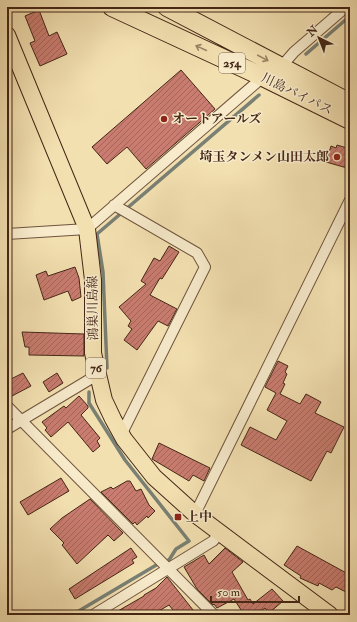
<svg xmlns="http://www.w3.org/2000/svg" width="357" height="622" viewBox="0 0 357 622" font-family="'IM FELL Double Pica','Noto Serif JP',serif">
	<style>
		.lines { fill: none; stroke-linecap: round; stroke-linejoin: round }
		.stream { stroke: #798074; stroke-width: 3.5 }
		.building { fill: url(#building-hatch); stroke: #442616 }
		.street-casing { stroke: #70543d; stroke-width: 12 }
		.primary-casing { stroke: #442616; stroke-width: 18 }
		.highway-casing { stroke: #442616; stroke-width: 20 }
		.street { stroke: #f7ebcc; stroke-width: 10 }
		.primary { stroke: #f3e0b1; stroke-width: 16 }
		.highway { stroke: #f3e0b1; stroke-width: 18 }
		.oneway { stroke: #9c8364 }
		.poi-dot { fill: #8f2418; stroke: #f7ebcc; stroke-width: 1.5 }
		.labels { text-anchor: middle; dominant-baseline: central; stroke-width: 3; stroke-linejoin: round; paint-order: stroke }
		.shield { fill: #f7ebcc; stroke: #7a614d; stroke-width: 1 }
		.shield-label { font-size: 12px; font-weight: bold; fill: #442616 }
		.street-label { font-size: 13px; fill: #442616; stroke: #f7ebcc }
		.poi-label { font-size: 13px; font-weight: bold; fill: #442616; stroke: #f7ebcc; text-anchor: start }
	</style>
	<defs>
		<pattern id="building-hatch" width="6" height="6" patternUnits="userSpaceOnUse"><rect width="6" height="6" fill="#c97c6f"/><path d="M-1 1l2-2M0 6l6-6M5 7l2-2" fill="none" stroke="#a5655a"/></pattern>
	</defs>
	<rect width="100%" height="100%" fill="#f3e0b1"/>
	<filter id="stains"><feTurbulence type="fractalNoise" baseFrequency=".005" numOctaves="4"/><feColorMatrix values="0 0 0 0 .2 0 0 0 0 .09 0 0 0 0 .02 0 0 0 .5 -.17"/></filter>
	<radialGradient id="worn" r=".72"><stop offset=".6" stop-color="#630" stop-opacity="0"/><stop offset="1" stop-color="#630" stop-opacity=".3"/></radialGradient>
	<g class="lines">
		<!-- stream -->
		<path class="stream" d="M 306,54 L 350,16
			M 107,368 L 103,272 L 97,234 L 259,95
			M 7,413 L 11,417
			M 72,615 L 158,564 L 169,560 L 176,549 L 189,541 L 125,460 L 89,403 L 89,392"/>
	</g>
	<!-- building -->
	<path class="building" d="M 39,10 L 49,36 L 57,32 L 67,54 L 40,66 L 30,43 L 35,41 L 25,16 Z
		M 181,70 L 215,109 L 146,169 L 127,147 L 107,164 L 92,147 Z
		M 337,145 L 347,148 L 346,151 L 350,152 L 347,168 L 326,162 L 331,146 L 336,148 Z
		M 169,246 L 179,252 L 162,279 L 160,278 L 150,295 L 177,309 L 168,326 L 158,321 L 137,350 L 124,340 L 132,329 L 128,326 L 131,321 L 119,307 L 146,284 L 141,281 L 154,258 L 160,261 Z
		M 75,267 L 79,278 L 81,297 L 72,301 L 68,291 L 44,300 L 36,275 L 46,271 L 48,276 Z
		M 22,332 L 84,334 L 84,356 L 29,355 L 29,347 L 25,347 Z
		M 278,361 L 288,366 L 285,372 L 287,374 L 283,383 L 285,384 L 280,394 L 300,404 L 306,394 L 321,402 L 315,413 L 344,427 L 331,453 L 327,451 L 311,481 L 241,445 L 250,427 L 276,440 L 287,421 L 267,410 L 276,393 L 265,387 Z
		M 23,373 L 31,386 L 12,396 L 7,387 L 7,381 Z
		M 57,373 L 63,383 L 49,392 L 43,382 Z
		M 79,396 L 88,406 L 88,408 L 81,415 L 100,438 L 97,441 L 100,446 L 93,452 L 68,422 L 51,437 L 45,430 L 47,428 L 42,422 L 64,406 L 66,408 Z
		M 159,443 L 210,468 L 204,481 L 193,475 L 189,481 L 152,459 Z
		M 61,478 L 69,491 L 28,515 L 20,502 Z
		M 127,481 L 130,481 L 136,491 L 141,489 L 149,505 L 155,511 L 148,518 L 147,516 L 137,525 L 135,522 L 133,524 L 101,492 L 111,487 L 113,489 Z
		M 90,499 L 123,533 L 114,541 L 108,535 L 77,564 L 62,545 L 64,543 L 50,529 L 62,518 Z
		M 297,546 L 350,575 L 350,594 L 336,587 L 332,590 L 319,583 L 318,586 L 300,578 L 301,576 L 284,565 Z
		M 131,548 L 137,557 L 132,560 L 134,563 L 75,599 L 69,589 Z
		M 225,548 L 243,562 L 232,572 L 248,600 L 250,599 L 253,604 L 272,589 L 283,601 L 269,613 L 265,608 L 254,615 L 240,615 L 243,613 L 234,599 L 217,608 L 214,604 L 213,605 L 197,589 L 184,567 L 204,555 L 209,564 Z
		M 167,577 L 197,615 L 177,615 L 169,605 L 152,615 L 111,615 L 144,596 L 144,595 L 156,588 Z"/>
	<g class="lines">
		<!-- street casing -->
		<g class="street-casing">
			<path id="street" d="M 281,67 L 294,52 L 346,7
				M 114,205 L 197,253 L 205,267 L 121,435
				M 7,234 L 87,229 L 263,77
				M 7,406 L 214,615
				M 7,429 L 97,375
				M 195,514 L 350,200
				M 93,615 L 213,541 L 219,534"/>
		</g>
		<!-- primary casing -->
		<g class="primary-casing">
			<path id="primary" d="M 7,35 L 87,229 L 93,280 L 93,353 L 104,400 L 113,419 L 124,439 L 154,477 L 195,514 L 330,615"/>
		</g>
		<!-- highway casing -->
		<g class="highway-casing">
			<path id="highway" d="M 112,7 L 263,77 L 350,120
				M 167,7 L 350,103"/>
		</g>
		<!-- street -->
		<use href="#street" class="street"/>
		<!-- primary -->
		<use href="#primary" class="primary"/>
		<!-- highway -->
		<use href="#highway" class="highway"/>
	</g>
	<!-- one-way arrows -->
	<defs><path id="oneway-shaft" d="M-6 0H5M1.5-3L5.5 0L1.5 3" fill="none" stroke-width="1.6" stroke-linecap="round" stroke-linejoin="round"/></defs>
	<g class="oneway">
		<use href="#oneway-shaft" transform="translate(201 48) rotate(-155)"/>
		<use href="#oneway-shaft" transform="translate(263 58) rotate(28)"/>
	</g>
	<!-- markers -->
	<g class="poi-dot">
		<circle cx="164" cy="119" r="4"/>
		<circle cx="337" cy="157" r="4"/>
		<rect x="174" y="513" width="8" height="8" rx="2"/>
	</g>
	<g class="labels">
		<!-- shield labels -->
		<g class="shield">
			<rect x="219" y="53" width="26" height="20" rx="3"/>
			<rect x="86" y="358" width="20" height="20" rx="3"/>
		</g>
		<g class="shield-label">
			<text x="232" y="63">254</text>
			<text x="96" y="368">76</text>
		</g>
		<!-- street labels -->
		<g class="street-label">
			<text transform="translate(297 94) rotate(26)">川島バイパス</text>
			<text transform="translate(93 308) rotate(-91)">鴻巣川島線</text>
		</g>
		<!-- poi labels -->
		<g class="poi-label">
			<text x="172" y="119">オートアールズ</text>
			<text x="329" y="157" text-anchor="end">埼玉タンメン山田太郎</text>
			<text x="186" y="517">上中</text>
		</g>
	</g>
	<!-- margin -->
	<rect width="357" height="622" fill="none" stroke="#f3e0b1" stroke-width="24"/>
	<rect x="8" y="8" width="341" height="606" fill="none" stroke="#442616" stroke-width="2"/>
	<rect x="12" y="12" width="333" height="598" fill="none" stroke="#442616"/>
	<!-- north arrow -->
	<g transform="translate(319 38) rotate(317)" stroke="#f7ebcc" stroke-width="3" paint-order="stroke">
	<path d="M0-3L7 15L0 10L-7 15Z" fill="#442616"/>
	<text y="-6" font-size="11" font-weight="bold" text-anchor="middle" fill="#442616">N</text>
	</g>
	<!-- scale -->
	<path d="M211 596v6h88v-6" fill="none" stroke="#442616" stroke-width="2"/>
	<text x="217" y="596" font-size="12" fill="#442616" stroke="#f7ebcc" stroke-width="3" paint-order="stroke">50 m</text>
	<rect width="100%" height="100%" filter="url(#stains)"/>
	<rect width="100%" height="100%" fill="url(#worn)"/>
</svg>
